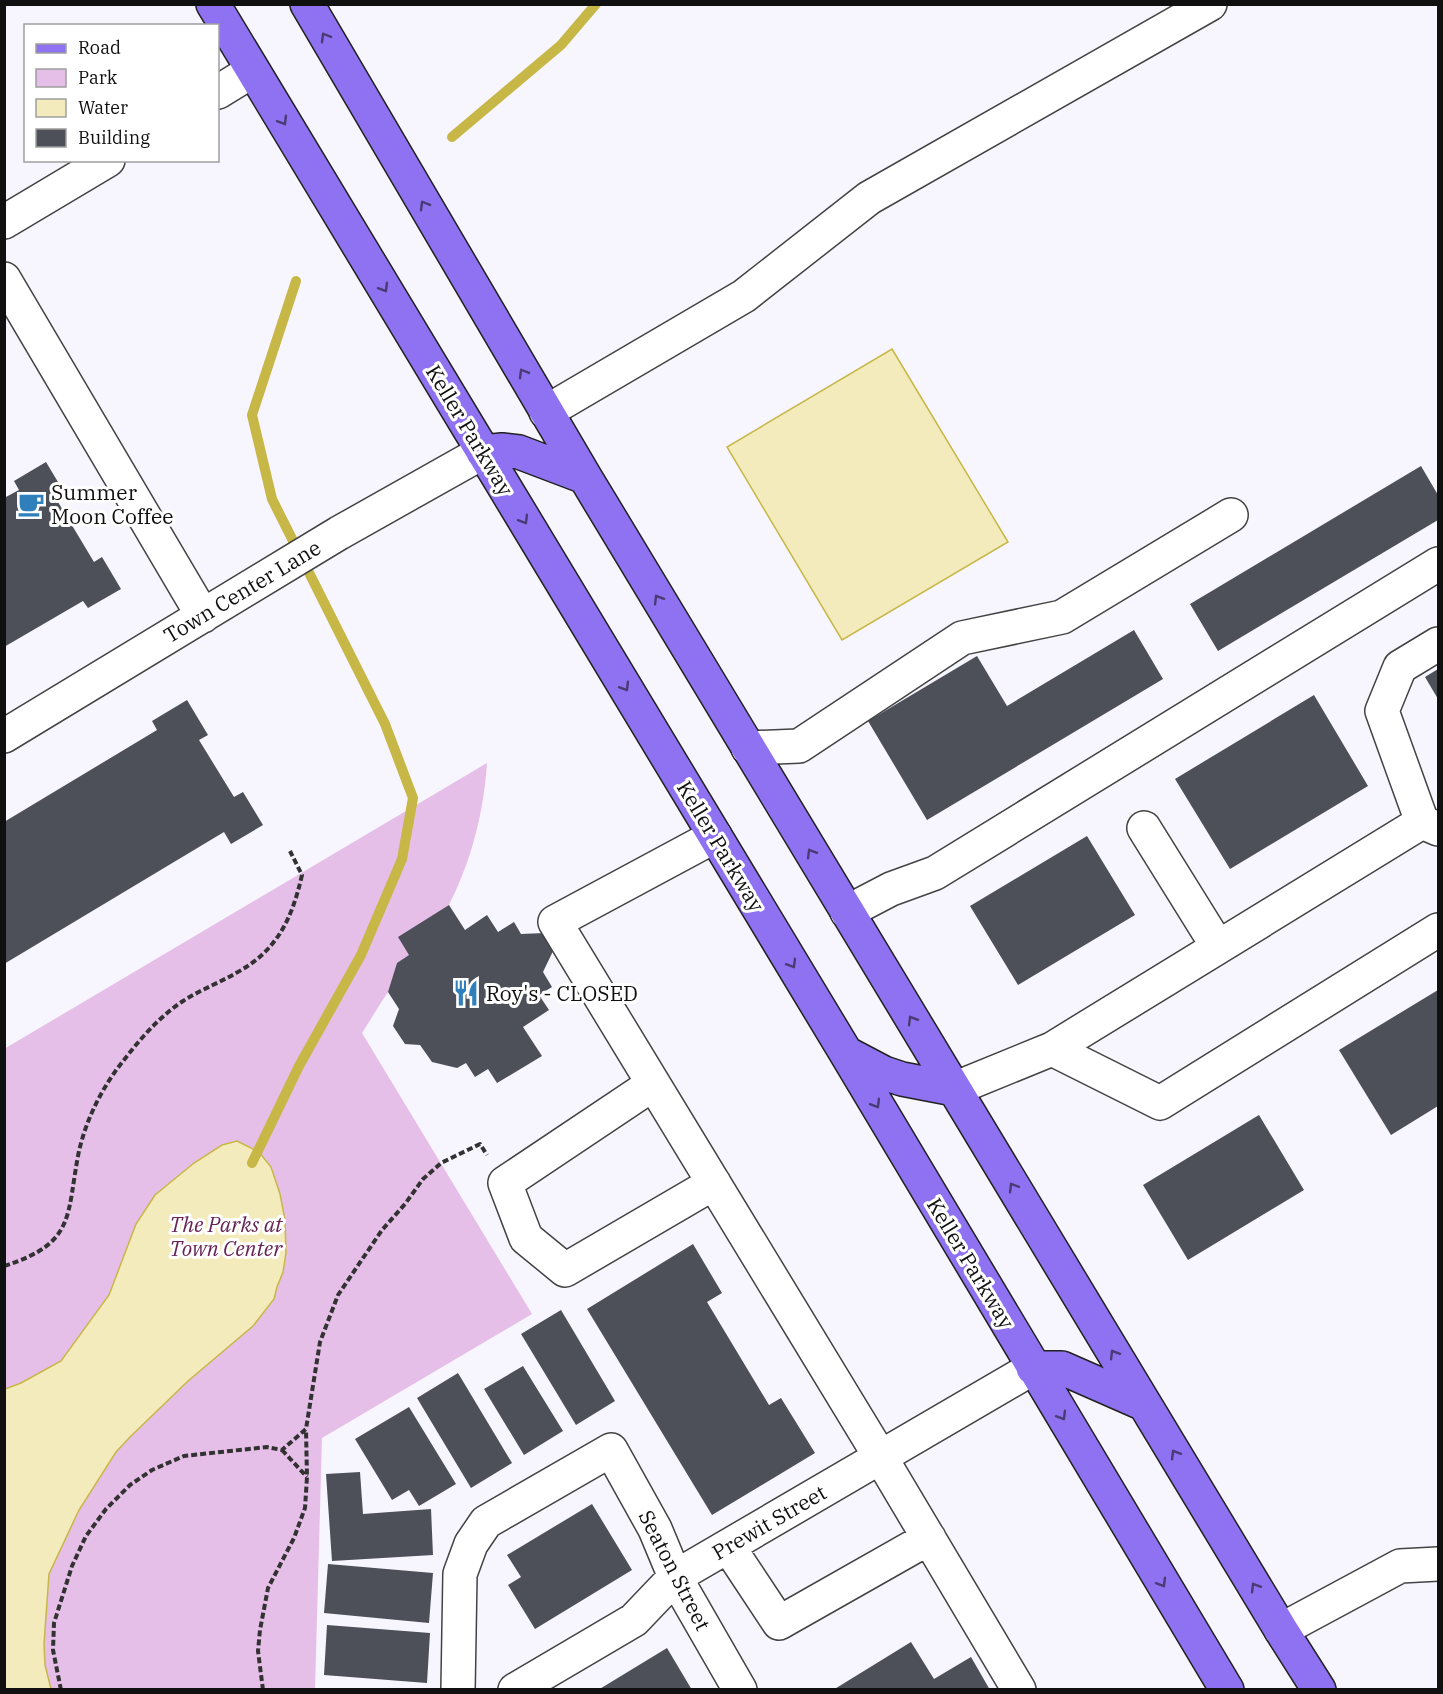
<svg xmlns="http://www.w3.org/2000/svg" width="1443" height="1694" viewBox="0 0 1443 1694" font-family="'IBM Plex Serif',serif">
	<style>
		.green { fill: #e6bfe8 }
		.water { fill: #f3ebbc; stroke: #c7b746; stroke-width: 1.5 }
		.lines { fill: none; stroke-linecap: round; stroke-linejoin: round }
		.stream { stroke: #c7b746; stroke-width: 10 }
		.building { fill: #4d4f59 }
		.minor-casing { stroke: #434343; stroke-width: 36 }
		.major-casing { stroke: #212121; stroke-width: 36 }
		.path { stroke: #323232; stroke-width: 4; stroke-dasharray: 6 3; stroke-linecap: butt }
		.minor { stroke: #fff; stroke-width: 33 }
		.major { stroke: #8f72f1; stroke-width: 33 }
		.oneway { stroke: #493c75 }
		.labels { text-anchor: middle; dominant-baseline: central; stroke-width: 6; stroke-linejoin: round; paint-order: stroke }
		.street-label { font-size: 21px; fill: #101010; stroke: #fff }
		.poi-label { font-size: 21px; fill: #101010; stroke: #fff; text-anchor: start }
		.park-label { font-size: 21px; font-style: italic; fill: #662354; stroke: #fff }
	</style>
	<rect width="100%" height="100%" fill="#f7f5fe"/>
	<!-- green -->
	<path class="green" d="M 487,763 C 483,824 465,884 431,936 C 420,954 405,970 392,987 C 381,1001 372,1018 362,1033 L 532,1314 L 322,1438 L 315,1689 L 5,1689 L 4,1049 Z"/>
	<!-- water -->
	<path class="water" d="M 892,349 L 1008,542 L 842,640 L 727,447 Z
		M 237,1141 L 259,1152 L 271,1167 L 280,1194 L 285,1220 L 286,1253 L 283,1272 L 277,1287 L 274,1299 L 253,1326 L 188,1381 L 130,1437 L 116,1452 L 79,1510 L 49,1574 L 44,1644 L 45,1665 L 51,1689 L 5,1689 L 5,1389 L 21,1383 L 61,1361 L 109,1295 L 136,1224 L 155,1195 L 194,1163 L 222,1145 Z"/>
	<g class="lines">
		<!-- stream -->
		<path class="stream" d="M 452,137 L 561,45 L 596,4
			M 252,1163 L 299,1066 L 361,955 L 402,859 L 413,798 L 385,724 L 272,499 L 252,415 L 296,281"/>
	</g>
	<!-- building -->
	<path class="building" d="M 46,462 L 67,497 L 58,502 L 94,562 L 102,557 L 121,589 L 88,608 L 83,601 L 4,647 L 4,498 L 19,490 L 14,481 Z
		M 1421,466 L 1438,495 L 1438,520 L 1218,651 L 1190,604 Z
		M 1134,630 L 1163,679 L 927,820 L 868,721 L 977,656 L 1007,706 Z
		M 1438,669 L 1438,699 L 1425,677 Z
		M 1314,695 L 1368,786 L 1230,869 L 1175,779 Z
		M 187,700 L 208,735 L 199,740 L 234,797 L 243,792 L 263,825 L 231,844 L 224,832 L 4,964 L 4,822 L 157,730 L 152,721 Z
		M 1087,836 L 1135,915 L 1018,985 L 970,906 Z
		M 449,905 L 465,930 L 487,915 L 498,932 L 514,922 L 521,934 L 545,933 L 554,949 L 543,972 L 552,987 L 539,995 L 549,1010 L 523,1027 L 542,1056 L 497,1083 L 488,1069 L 475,1077 L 466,1063 L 457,1068 L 432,1062 L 420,1045 L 405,1044 L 393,1026 L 399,1009 L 388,992 L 397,963 L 409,955 L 398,937 Z
		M 1438,990 L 1438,1106 L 1391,1135 L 1339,1050 Z
		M 1259,1115 L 1304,1190 L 1188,1260 L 1143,1185 Z
		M 693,1244 L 722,1293 L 707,1302 L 769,1405 L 781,1398 L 815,1453 L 712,1515 L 587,1309 Z
		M 561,1310 L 615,1401 L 576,1425 L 521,1334 Z
		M 523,1366 L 563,1431 L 524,1455 L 484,1389 Z
		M 458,1373 L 512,1463 L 471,1488 L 417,1398 Z
		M 409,1407 L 456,1484 L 419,1506 L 409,1490 L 392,1500 L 355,1439 Z
		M 360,1472 L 363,1514 L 431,1509 L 433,1555 L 332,1561 L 326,1474 Z
		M 592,1504 L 632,1570 L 535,1629 L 508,1585 L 521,1577 L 507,1555 Z
		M 328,1564 L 433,1573 L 429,1623 L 324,1613 Z
		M 327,1625 L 430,1633 L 427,1683 L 324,1675 Z
		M 911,1642 L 934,1679 L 971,1657 L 990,1690 L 833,1690 Z
		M 667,1648 L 692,1690 L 598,1690 Z"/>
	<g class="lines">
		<!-- minor casing -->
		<g class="minor-casing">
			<path id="minor" d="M 218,92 L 252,71
				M 4,222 L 108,160
				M 4,279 L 203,616
				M 546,412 L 744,296 L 869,198 L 1210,4
				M 4,736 L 339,533 L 483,452
				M 748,748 L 799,746 L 962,638 L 1062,617 L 1231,515
				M 1422,822 L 1382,711 L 1400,667 L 1438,644
				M 1144,828 L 1218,947
				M 715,836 L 555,922 L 881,1458 L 1019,1690
				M 847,912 L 891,889 L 935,873 L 1438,564
				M 1052,1049 L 1160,1103 L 1438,930
				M 653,1084 L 505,1183 L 526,1238 L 565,1270 L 714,1183
				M 954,1089 L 1052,1049 L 1422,822 L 1438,829
				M 728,1546 L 779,1623 L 929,1538
				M 1281,1630 L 1400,1566 L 1438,1564
				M 458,1690 L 460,1574 L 471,1544 L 486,1522 L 611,1450 L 655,1529 L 675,1577 L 740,1690
				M 515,1690 L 634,1620 L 675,1577 L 1033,1368"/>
		</g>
		<!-- major casing -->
		<g class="major-casing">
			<path id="major" d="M 213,4 L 846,1053 L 1227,1690
				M 307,4 L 585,477 L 1281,1630 L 1319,1690
				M 483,452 L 502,450 L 519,452 L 585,477
				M 846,1053 L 884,1073 L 902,1079 L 954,1089
				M 1033,1368 L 1062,1368 L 1144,1404"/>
		</g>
		<!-- path -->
		<path class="path" d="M 4,1266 C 77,1243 66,1215 79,1151 C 86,1121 99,1094 117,1069 C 136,1044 156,1019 183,1001 C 200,990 219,983 236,973 C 277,951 292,919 302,875 L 290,851
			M 282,1450 L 307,1477
			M 61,1690 L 53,1650 L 54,1623 L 72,1566 L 86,1536 L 106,1509 L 130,1485 L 152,1470 L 184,1456 L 267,1447 L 282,1450 L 306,1429 L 320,1342 L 338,1295 L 382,1230 L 405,1204 L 423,1179 L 441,1163 L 480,1144 L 487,1155
			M 263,1690 L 258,1651 L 260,1630 L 268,1588 L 294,1538 L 305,1508 L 307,1477 L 306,1430"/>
		<!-- minor -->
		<use href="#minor" class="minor"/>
		<!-- major -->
		<use href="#major" class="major"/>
	</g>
	<!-- one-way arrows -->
	<defs><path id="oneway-chevron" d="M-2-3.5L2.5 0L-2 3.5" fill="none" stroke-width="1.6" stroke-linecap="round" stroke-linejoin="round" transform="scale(1.5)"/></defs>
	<g class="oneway">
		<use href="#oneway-chevron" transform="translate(325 37) rotate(-120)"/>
		<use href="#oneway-chevron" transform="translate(283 121) rotate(59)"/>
		<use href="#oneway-chevron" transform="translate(424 205) rotate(-120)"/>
		<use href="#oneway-chevron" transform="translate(384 288) rotate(59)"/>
		<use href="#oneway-chevron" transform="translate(523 373) rotate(-120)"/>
		<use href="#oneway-chevron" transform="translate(524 520) rotate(59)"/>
		<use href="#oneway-chevron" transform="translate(658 599) rotate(-121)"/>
		<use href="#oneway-chevron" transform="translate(625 687) rotate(59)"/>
		<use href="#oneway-chevron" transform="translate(811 853) rotate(-121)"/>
		<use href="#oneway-chevron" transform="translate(792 964) rotate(59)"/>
		<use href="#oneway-chevron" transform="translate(912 1020) rotate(-121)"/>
		<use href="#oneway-chevron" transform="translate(876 1104) rotate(59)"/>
		<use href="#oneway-chevron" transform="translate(1013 1187) rotate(-121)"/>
		<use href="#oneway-chevron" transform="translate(1114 1354) rotate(-121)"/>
		<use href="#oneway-chevron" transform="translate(1062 1416) rotate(59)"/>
		<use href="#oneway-chevron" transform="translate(1175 1454) rotate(-121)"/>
		<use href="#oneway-chevron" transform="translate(1162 1583) rotate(59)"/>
		<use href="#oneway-chevron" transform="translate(1255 1587) rotate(-121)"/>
	</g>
	<!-- icons -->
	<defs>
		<g id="cafe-bare" transform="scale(2.07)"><path d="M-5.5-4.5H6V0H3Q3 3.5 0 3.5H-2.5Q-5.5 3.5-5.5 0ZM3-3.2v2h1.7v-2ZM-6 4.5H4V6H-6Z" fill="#2f7fba" stroke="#fff" stroke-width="2.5" paint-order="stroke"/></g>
		<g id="restaurant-bare" transform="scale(2.07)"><path d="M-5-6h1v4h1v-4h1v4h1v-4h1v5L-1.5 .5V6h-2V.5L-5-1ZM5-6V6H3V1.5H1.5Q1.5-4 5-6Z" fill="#2f7fba" stroke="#fff" stroke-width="2.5" paint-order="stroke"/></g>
	</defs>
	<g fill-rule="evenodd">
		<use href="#cafe-bare" x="31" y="504"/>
		<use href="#restaurant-bare" x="466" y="993"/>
	</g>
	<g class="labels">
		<!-- street labels -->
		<g class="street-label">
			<text transform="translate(470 430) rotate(59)">Keller Parkway</text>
			<text transform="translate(242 591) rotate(-31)">Town Center Lane</text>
			<text transform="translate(721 846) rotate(59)">Keller Parkway</text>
			<text transform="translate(971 1263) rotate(59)">Keller Parkway</text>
			<text transform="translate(769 1522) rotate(-30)">Prewit Street</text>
			<text transform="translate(675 1570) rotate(63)">Seaton Street</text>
		</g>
		<!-- poi labels -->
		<g class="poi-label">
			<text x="51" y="492">Summer<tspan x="51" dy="24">Moon Coffee</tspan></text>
			<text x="486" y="993">Roy's - CLOSED</text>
		</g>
		<!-- park labels -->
		<g class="park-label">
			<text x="226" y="1224">The Parks at<tspan x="226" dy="24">Town Center</tspan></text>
		</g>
	</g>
	<!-- border -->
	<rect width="1443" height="1694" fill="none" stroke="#101010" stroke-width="12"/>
	<!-- legend -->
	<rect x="24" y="24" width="195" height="138" fill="#ffffff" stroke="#9f9f9f" stroke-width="1.5"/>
	<rect x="36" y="44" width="30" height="9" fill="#8f72f1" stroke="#9f9f9f" stroke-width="1.5"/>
	<text x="78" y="54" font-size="18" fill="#101010">Road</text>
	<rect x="36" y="69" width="30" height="18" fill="#e6bfe8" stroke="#9f9f9f" stroke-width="1.5"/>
	<text x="78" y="84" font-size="18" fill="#101010">Park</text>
	<rect x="36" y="99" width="30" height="18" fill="#f3ebbc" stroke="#9f9f9f" stroke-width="1.5"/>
	<text x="78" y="114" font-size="18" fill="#101010">Water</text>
	<rect x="36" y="129" width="30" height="18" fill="#4d4f59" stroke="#9f9f9f" stroke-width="1.5"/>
	<text x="78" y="144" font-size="18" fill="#101010">Building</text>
</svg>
